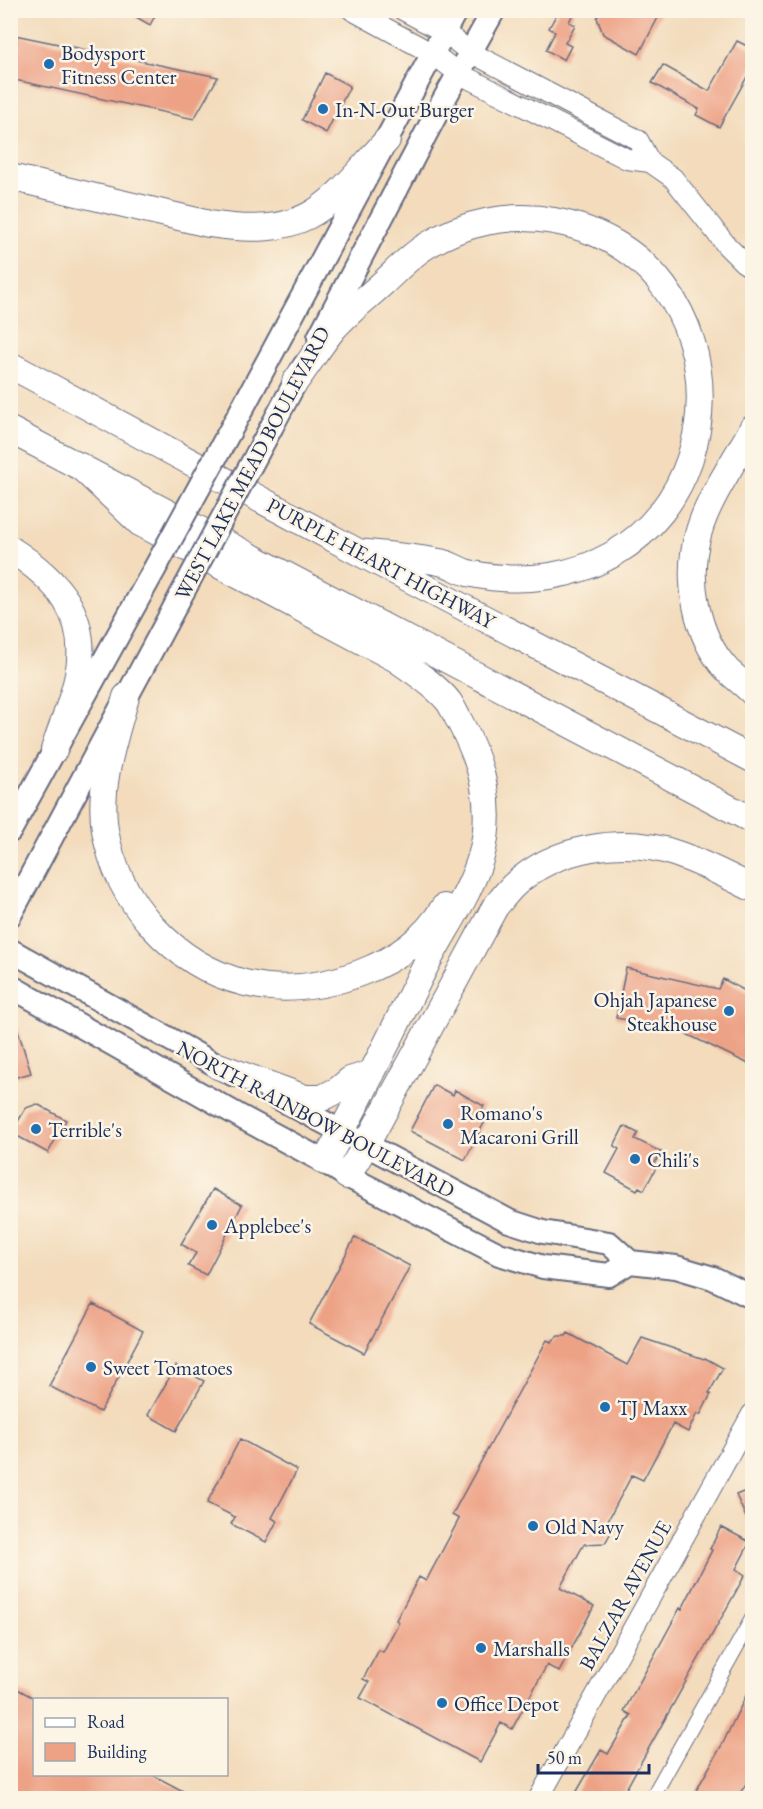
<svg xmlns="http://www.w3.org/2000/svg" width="763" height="1809" viewBox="0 0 763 1809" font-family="'EB Garamond',serif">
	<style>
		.building { fill: #eda286 }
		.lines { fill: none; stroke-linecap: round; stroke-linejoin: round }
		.street-casing { stroke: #676b7f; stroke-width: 16 }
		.secondary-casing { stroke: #676b7f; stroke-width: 22 }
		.primary-casing { stroke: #676b7f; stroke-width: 26 }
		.highway-casing { stroke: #676b7f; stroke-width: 28 }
		.street { stroke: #fff; stroke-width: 14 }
		.secondary { stroke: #fff; stroke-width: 20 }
		.primary { stroke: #fff; stroke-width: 22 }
		.highway { stroke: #fff; stroke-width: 26 }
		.primary-bridge-casing { stroke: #676b7f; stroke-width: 26; stroke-linecap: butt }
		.primary-bridge { stroke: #fff; stroke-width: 22 }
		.poi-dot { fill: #1f6fb2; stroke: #fcf5e5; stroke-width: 2 }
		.labels { text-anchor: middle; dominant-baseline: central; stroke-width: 5; stroke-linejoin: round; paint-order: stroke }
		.poi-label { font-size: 21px; fill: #1b2f5e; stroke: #fcf5e5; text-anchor: start }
		.street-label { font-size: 21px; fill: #1b2f5e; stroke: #fcf5e5 }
	</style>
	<rect width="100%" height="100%" fill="#fcf5e5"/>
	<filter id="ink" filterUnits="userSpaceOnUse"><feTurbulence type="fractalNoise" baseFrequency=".0167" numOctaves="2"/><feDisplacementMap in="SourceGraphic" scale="12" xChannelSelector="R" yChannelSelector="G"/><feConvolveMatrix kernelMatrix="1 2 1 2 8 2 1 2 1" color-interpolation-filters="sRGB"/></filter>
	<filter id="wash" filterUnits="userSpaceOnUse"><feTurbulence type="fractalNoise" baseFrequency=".008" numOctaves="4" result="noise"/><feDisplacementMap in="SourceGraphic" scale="24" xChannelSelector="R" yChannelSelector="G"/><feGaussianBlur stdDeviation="1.35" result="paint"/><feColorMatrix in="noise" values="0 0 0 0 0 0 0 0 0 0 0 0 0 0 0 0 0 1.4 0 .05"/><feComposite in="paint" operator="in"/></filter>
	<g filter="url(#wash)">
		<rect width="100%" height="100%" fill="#f3dbbc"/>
		<g id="blocks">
			<!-- building -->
			<path class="building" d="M 124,10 L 158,10 L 150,25 Z
				M 559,10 L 575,10 L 569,22 L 575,25 L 565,43 L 571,46 L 564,60 L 546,50 L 555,32 L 549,28 Z
				M 601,10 L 662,10 L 639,54 L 603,34 L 597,18 Z
				M 10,34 L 218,77 L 194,119 L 10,79 Z
				M 737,41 L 753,49 L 753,66 L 719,127 L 696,115 L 699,109 L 652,83 L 663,65 L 709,91 Z
				M 325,73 L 350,86 L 326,133 L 302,120 Z
				M 626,968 L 718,989 L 723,979 L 753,995 L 753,1066 L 676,1029 L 616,1018 Z
				M 10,1017 L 14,1017 L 31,1073 L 10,1079 Z
				M 434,1085 L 453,1095 L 455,1090 L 484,1106 L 480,1113 L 487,1117 L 465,1160 L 410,1131 Z
				M 37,1104 L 66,1120 L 48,1153 L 10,1132 L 10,1119 L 17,1123 L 26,1108 Z
				M 624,1126 L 638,1133 L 635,1139 L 661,1152 L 653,1166 L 656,1168 L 644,1190 L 639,1187 L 637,1190 L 606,1173 L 619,1149 L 614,1146 Z
				M 213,1189 L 242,1205 L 206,1275 L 188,1266 L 196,1253 L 181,1244 Z
				M 355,1237 L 410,1266 L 364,1353 L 309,1324 Z
				M 93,1304 L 143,1331 L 100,1412 L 49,1386 Z
				M 568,1333 L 627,1365 L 642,1338 L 704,1359 L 705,1358 L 723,1368 L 709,1393 L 711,1394 L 700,1415 L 697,1413 L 688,1432 L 673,1424 L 643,1480 L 632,1475 L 606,1524 L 614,1527 L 605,1543 L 584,1544 L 560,1588 L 594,1606 L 559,1672 L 547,1665 L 512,1729 L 501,1723 L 480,1762 L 360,1698 L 369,1682 L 363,1679 L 379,1650 L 383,1652 L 399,1622 L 396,1620 L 419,1577 L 426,1581 L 459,1519 L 452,1515 L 547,1340 L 551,1342 L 558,1336 L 566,1336 Z
				M 176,1366 L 204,1381 L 176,1431 L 148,1415 Z
				M 240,1439 L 297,1470 L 272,1518 L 277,1521 L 266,1542 L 231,1524 L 235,1517 L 207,1503 Z
				M 753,1488 L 753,1533 L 736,1495 Z
				M 721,1527 L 750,1542 L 736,1569 L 745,1575 L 723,1615 L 621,1798 L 573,1798 L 601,1750 L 608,1754 L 631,1715 L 624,1711 L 680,1608 L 682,1609 L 712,1550 L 710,1549 Z
				M 753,1681 L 753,1773 L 737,1798 L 692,1798 L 723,1743 Z
				M 10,1685 L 34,1698 L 34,1774 L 151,1774 L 196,1798 L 10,1798 Z"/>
		</g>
	</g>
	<g filter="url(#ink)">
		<use href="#blocks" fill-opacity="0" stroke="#676b7f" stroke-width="1.5"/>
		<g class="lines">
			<!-- street casing -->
			<g class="street-casing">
				<path id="street" d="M 652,1798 L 752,1619"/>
			</g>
			<!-- secondary casing -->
			<g class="secondary-casing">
				<path id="secondary" d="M 352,10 L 433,54 L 458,73 L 627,159 L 650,162
					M 403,10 L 444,32 L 470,52 L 638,140 L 650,162 L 673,178 L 727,246 L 743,262 L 752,268
					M 539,1798 L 752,1414"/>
			</g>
			<!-- primary casing -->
			<g class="primary-casing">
				<path id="primary" d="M 319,337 L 442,103 L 494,10
					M 242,409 L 456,10
					M 272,426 L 304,366
					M 10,831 L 154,570
					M 10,915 L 186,586
					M 10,950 L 234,1075
					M 10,986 L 243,1118 L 325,1162 L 347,1176 L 499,1254 L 543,1267 L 609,1275 L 630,1262
					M 271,1094 L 509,1221 L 543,1232 L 609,1243 L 630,1262 L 676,1267 L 713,1278 L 752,1297"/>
			</g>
			<!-- highway casing -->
			<g class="highway-casing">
				<path id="highway" d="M 10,177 L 209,224 C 308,239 326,209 387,140
					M 10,365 L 358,552 L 752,759
					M 295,382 C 308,365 320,345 334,328 C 348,312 367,298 383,283 C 397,270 410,256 426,246 C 464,222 510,213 554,221 C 751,257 747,544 550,576 C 523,580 494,579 468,573 C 458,570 449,563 439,562 C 413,557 385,555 358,552
					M 752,429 C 735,461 709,497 699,531 C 685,576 695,636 728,671 C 736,678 745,685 752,692
					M 10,430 L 752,820
					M 80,466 L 140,523 L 396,659 C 412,670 437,686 449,702 C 453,708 456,715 460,722 C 482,763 494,806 482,853 C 471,894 444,929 425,967 C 392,1032 361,1098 325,1162
					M 10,549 C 57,579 90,615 78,675 C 73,700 62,725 54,750
					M 126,697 C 114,741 98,784 105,830 C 117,902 174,965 245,983 C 283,992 323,987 360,973 C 395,960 425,939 444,907
					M 218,1066 L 305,1098 L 322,1098 L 338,1090 L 350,1080 L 372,1073
					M 347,1176 L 366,1145 L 495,907 C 501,900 506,893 513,886 C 554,847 624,835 677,854 C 703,863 728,876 752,888"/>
			</g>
			<!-- street -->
			<use href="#street" class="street"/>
			<!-- secondary -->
			<use href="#secondary" class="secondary"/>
			<!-- primary -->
			<use href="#primary" class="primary"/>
			<!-- highway -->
			<use href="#highway" class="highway"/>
			<!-- primary-bridge casing -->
			<g class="primary-bridge-casing">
				<path id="primary-bridge" d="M 154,570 L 242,409
					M 186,586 L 272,426"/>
			</g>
			<!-- primary-bridge -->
			<use href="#primary-bridge" class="primary-bridge"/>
		</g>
	</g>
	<!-- markers -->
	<g class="poi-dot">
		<circle cx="49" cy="64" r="6"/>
		<circle cx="323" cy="109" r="6"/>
		<circle cx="729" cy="1011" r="6"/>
		<circle cx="448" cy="1124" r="6"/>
		<circle cx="36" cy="1129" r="6"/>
		<circle cx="635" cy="1159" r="6"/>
		<circle cx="212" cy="1225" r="6"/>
		<circle cx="91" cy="1367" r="6"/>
		<circle cx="605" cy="1407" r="6"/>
		<circle cx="533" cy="1526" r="6"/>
		<circle cx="481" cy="1648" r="6"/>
		<circle cx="442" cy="1703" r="6"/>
	</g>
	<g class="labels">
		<!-- poi labels -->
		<g class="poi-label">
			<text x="61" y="52">Bodysport<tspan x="61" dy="24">Fitness Center</tspan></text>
			<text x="335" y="109">In-N-Out Burger</text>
			<text x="717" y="999" text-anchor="end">Ohjah Japanese<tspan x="717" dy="24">Steakhouse</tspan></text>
			<text x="460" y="1112">Romano's<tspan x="460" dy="24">Macaroni Grill</tspan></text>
			<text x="48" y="1129">Terrible's</text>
			<text x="647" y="1159">Chili's</text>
			<text x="224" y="1225">Applebee's</text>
			<text x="103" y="1367">Sweet Tomatoes</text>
			<text x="617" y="1407">TJ Maxx</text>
			<text x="545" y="1526">Old Navy</text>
			<text x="493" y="1648">Marshalls</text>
			<text x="454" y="1703">Office Depot</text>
		</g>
		<!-- street labels -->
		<g class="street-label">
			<text transform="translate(252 463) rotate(-62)">WEST LAKE MEAD BOULEVARD</text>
			<text transform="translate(381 563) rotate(28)">PURPLE HEART HIGHWAY</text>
			<text transform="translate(316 1119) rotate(28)">NORTH RAINBOW BOULEVARD</text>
			<text transform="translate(625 1595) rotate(-61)">BALZAR AVENUE</text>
		</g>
	</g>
	<!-- margin -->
	<rect width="763" height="1809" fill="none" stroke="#fcf5e5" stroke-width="36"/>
	<!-- legend -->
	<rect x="33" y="1698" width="195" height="78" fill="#fcf5e5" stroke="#a2a6af" stroke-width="1.5"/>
	<rect x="45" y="1718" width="30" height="9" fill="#ffffff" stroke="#a2a6af" stroke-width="1.5"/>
	<text x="87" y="1728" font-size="18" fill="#1b2f5e">Road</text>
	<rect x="45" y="1743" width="30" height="18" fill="#eda286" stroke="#a2a6af" stroke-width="1.5"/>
	<text x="87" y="1758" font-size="18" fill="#1b2f5e">Building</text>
	<!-- scale -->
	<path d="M538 1764v9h111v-9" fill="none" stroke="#1b2f5e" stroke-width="3"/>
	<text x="547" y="1764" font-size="18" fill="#1b2f5e" stroke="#fcf5e5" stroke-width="4.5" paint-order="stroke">50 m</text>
</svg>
